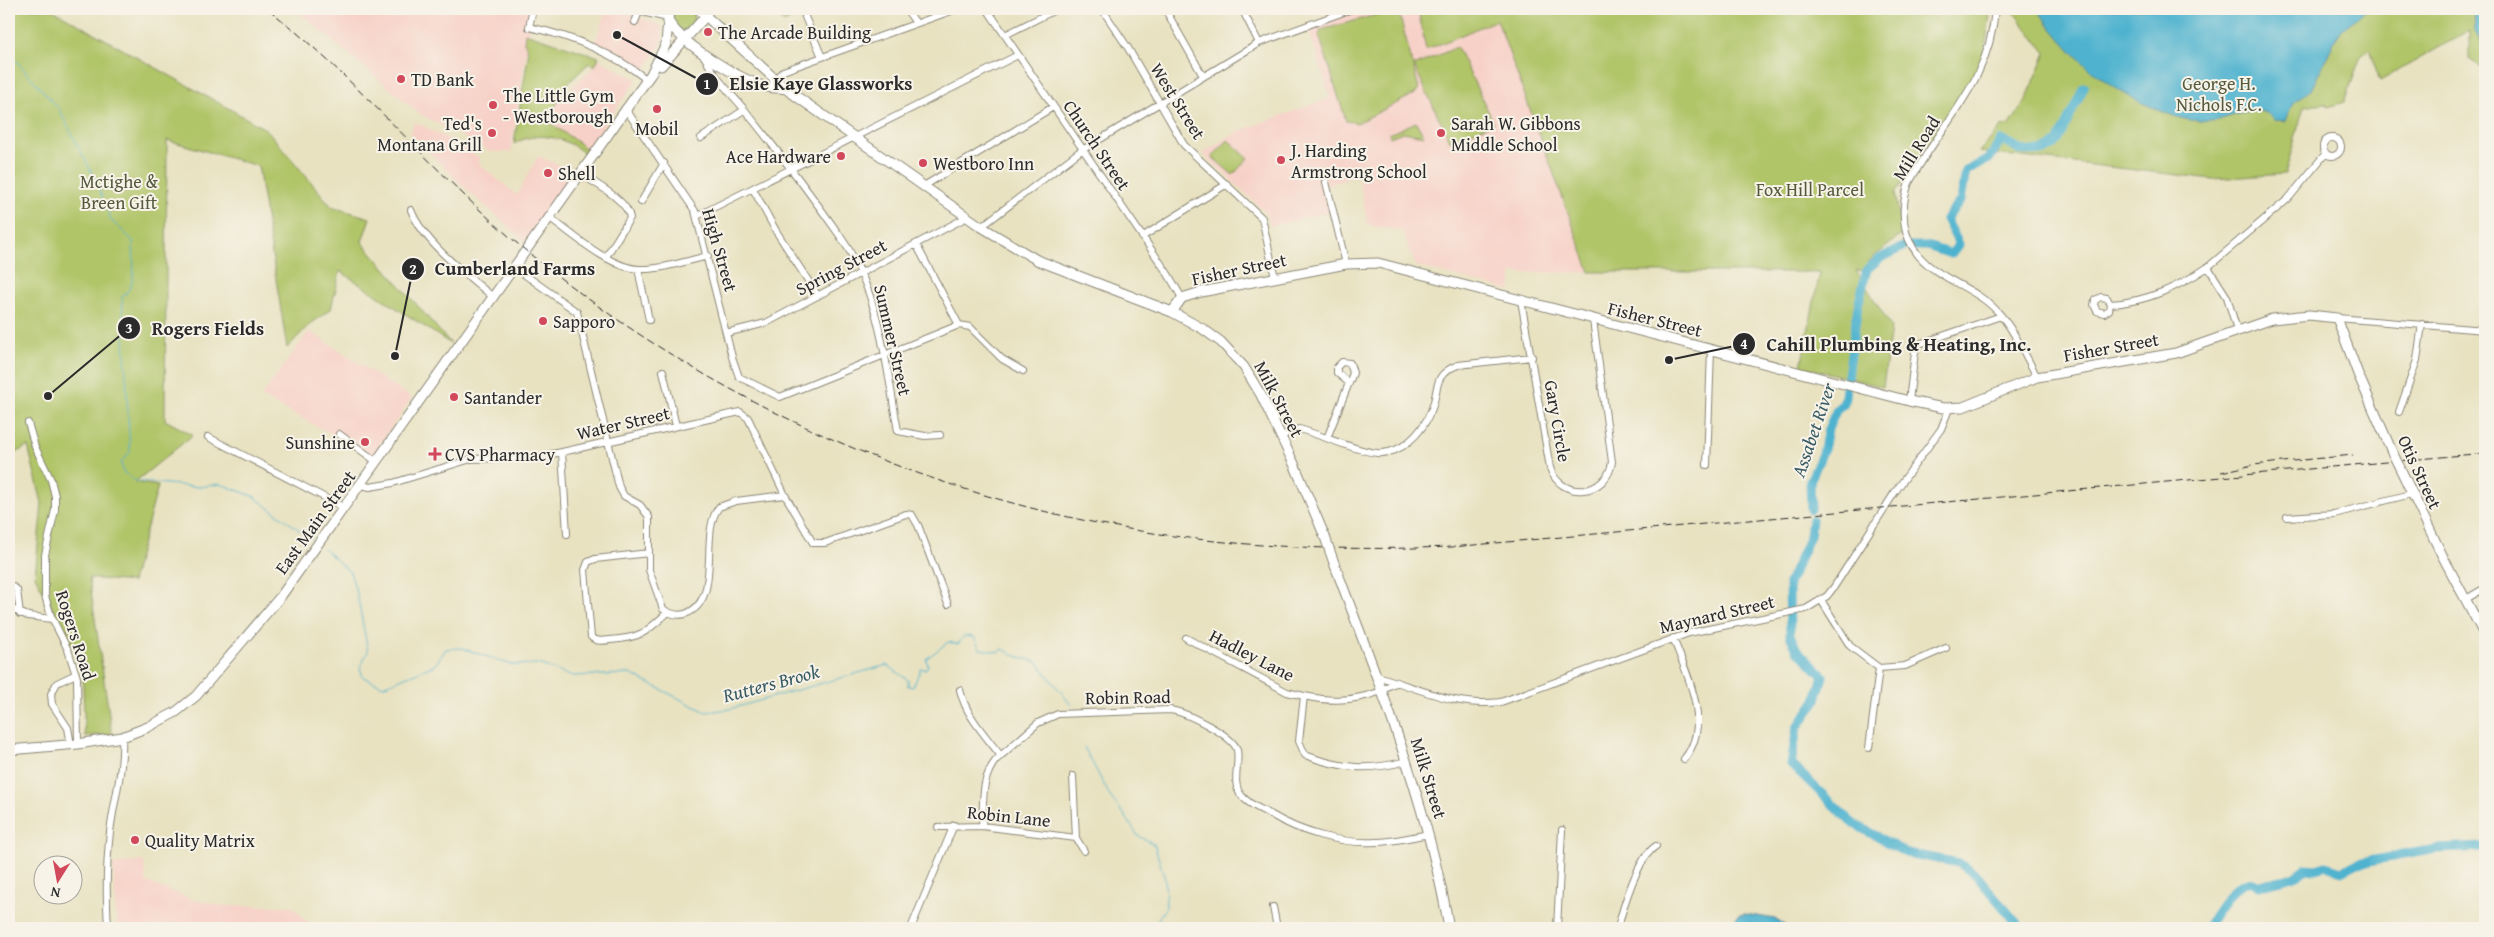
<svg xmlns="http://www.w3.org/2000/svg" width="2494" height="937" viewBox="0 0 2494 937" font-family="'Gentium Book Plus',serif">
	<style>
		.built { fill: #f7d1c7 }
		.green { fill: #b0c468; stroke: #6e784a }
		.water { fill: #50b3cf; stroke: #3e6f7d }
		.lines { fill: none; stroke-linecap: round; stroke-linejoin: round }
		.stream { stroke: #50b3cf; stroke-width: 1 }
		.river { stroke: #50b3cf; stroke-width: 9 }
		.minor-casing { stroke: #8a8676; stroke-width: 8 }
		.major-casing { stroke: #8a8676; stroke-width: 11 }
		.minor { stroke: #fff; stroke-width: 6 }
		.major { stroke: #fff; stroke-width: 9 }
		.rail { stroke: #2b2b2b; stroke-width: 1; stroke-dasharray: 8 4; stroke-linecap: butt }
		.major-bridge-casing { stroke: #8a8676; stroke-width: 11; stroke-linecap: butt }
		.major-bridge { stroke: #fff; stroke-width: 9 }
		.poi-dot { fill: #d1495b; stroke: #f7f3e8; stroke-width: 2 }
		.labels { text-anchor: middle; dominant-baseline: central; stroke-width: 4; stroke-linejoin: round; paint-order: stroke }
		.poi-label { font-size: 18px; fill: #2b2b2b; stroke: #f7f3e8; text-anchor: start }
		.park-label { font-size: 18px; fill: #53593d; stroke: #f7f3e8 }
		.street-label { font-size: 18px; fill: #2b2b2b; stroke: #f7f3e8 }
		.water-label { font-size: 19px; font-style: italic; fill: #385b64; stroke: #f7f3e8 }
		.leader { fill: none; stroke: #2b2b2b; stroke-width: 2 }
		.callout-dot { fill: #2b2b2b; stroke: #f7f3e8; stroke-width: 2 }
		.mark-label { font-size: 15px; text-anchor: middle; font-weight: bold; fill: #fff }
		.callout-label { font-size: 19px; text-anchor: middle; font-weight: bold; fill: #2b2b2b; stroke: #f7f3e8; stroke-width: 4; stroke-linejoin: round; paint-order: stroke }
	</style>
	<rect width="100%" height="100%" fill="#f7f3e8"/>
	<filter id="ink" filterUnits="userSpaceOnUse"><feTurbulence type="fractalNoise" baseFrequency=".02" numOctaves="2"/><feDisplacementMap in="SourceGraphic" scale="10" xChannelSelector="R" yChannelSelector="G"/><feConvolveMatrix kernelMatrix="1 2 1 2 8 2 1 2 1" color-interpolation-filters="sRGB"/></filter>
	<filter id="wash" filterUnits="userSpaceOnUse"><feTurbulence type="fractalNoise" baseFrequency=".0096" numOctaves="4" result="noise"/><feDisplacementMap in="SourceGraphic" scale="20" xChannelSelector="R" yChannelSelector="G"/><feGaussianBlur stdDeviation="1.12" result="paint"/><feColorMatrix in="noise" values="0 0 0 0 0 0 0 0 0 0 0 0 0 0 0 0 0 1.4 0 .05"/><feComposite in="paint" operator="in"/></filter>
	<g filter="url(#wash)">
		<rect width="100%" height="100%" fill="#e8e2c1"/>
		<!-- built -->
		<path class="built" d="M 295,9 L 533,9 L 511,152 L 491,152 L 420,114 Z
			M 607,9 L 616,9 L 662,26 L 663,38 L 660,46 L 645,70 L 612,51 L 594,45 Z
			M 1365,9 L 1418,9 L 1427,50 L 1497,19 L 1590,272 L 1512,273 L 1511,291 L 1416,266 L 1402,231 L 1368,225 L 1358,174 L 1323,187 L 1329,212 L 1270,226 L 1266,213 L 1202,153 L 1239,131 L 1330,98 L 1309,29 Z
			M 599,59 L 637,80 L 587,149 L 545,121 L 559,99 L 595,66 Z
			M 415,122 L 462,146 L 480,158 L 479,164 L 517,195 L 538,156 L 574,172 L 551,206 L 541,216 L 526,242 L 466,189 L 410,133 Z
			M 309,331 L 412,398 L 372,455 L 340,433 L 332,434 L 261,397 Z
			M 144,861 L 146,882 L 194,900 L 224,906 L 292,906 L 313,928 L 117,928 L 113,865 Z"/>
		<!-- green -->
		<path class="green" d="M672 19a11 11 0 1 1 22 0a11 11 0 1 1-22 0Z
			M 9,9 L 51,9 L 267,130 L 332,207 L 370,218 L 362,242 L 451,344 L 340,271 L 331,309 L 308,326 L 287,348 L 258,166 L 167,140 L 165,420 L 193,435 L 135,482 L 158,486 L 132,582 L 89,578 L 112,735 L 85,736 L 82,665 L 35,576 L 42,503 L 28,446 L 9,457 Z
			M 772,9 L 812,9 L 784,23 Z
			M 1398,9 L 1419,88 L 1415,94 L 1357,123 L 1346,121 L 1319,35 L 1321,30 Z
			M 1418,9 L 1991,9 L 1984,55 L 1971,84 L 1895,193 L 1902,234 L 1869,261 L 1865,271 L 1856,270 L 1891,327 L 1883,387 L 1801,366 L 1820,272 L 1590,272 L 1497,20 L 1426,50 Z
			M 2011,9 L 2485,9 L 2485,69 L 2470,60 L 2470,30 L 2380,81 L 2369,49 L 2361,55 L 2345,102 L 2328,107 L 2326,104 L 2304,106 L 2285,174 L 2213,179 L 1979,152 L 2001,127 L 2010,125 L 2026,100 L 2046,53 Z
			M 525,33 L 599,57 L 595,66 L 590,62 L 559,92 L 562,96 L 546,120 L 587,149 L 584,153 C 565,137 536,130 514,144 L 528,56 L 527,47 L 524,42 Z
			M 1457,47 L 1494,123 L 1450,141 L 1414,66 Z
			M 1416,122 L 1424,136 L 1403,132 L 1390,137 L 1389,134 Z
			M 1228,140 L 1248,158 L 1233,175 L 1212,157 Z"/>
		<!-- water -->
		<path class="water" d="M 2037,9 L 2367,9 L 2339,32 L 2311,90 L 2293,103 L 2286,121 L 2274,120 C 2262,101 2233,117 2217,120 C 2208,122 2199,121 2190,120 C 2176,118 2161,111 2147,105 C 2097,82 2069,52 2037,9 Z
			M 2474,9 L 2485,9 L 2485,47 L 2475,31 Z
			M 1745,914 L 1775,919 L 1789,928 L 1731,928 L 1732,923 L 1739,915 Z"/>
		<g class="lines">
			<!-- stream -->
			<path class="stream" d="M 9,16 L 9,26
				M 9,53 L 59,109 L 94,177 L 111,220 L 133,241 C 133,259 138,286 122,297 L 130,452 L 121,462 L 123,472 L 135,481 L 199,487 L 220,484 L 253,496 L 313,540
				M 324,549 L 350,572 L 357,594 L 368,651 L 360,668 L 363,677 L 383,686 L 435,665 L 446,649 L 462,648 L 512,665 L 539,664 L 570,676 L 630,674 L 706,712 L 730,709 L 887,665 L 908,680 L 908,686 L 913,687 L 921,668 L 926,669 L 928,665 L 926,659 L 948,642 L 958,644 L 964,636 L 974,637 L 980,649 L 999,652 L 1003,649 L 1013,655 L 1037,662 L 1072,706
				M 1084,747 L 1111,798 L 1124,814 L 1138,836 L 1154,844 L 1165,879 L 1166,907 L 1152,928"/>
			<!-- river -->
			<path class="river" d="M 1811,509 L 1810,481 L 1824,449 L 1828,429 L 1837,409 L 1844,403 L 1858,306 L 1867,269 L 1881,258 L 1905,246 L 1927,246 L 1951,254 L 1959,244 L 1946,219 L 1961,200 L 1966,171 L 1989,159 L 2001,140 C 2009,142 2011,146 2018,149 C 2032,154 2049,152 2058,141 L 2084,87
				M 1812,520 L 1810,536 L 1789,583 L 1790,635 L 1797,650 L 1823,676 L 1816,700 L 1797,728 L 1791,764 L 1851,822 L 1906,853 L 1959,863 L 1976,875 L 2021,928
				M 2205,928 C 2218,914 2237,870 2259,886 C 2278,878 2290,883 2306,868 L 2316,869 L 2326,866 L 2342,871 L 2358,863 L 2436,849 L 2485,847"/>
		</g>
	</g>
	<g filter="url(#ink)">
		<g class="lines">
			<!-- minor casing -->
			<g class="minor-casing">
				<path id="minor" d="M 533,9 L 529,27 C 571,36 613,53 646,79
					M 629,9 L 668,18
					M 906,9 L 916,23
					M 987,9 L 1168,274 L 1182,298
					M 1102,9 L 1128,48 L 1184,145 L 1262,218 L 1275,278
					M 1165,9 L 1203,76
					M 1242,9 L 1259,43
					M 1995,9 C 1990,83 1942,122 1909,183 C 1903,199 1902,215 1906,232 C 1920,278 1968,280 1997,311 C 2014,329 2025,355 2037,377
					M 805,17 L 822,57
					M 635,22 L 639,12
					M 1005,35 L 1057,9
					M 703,54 C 713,76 729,91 744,109 C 777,150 810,193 840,236 C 880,292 886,365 898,431 L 925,436 L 940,435
					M 773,81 L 783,71 L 957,9
					M 625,108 L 695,211 L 732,357 L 739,377 L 780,397 L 959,325
					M 701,138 L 744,110
					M2323 147a9 9 0 1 1 18 0a9 9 0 1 1-18 0Z
					M 579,173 C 594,183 628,200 630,218 L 606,257
					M 1326,182 L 1346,264
					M 924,186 L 1053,107
					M 753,189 L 776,231 L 818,296
					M 641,202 L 664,163
					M 411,210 C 424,243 466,274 493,297
					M 697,216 L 1018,55
					M 549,217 C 572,234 610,268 639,269 C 661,270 686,261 708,256
					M 981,227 L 1079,152 L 1259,43 L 1352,9
					M 1142,237 L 1227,184
					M 916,244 L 959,325
					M 514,267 L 577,312 L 619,487 L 624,496 L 640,505 L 649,517 L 649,570 L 663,609 C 670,614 677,616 685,614 C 724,601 698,533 719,507 L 736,501 L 785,495
					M 2208,267 L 2288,199 L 2326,153
					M 638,269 L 649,320
					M 1521,300 L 1550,468 C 1561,501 1607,496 1612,462 L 1593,320
					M 2110,304 L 2107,298 L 2101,297 L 2095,300 L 2094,305 L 2097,311 L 2104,313 L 2109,310 L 2110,304 C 2147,302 2178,287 2208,267 L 2227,297 L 2237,330
					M 2337,318 L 2485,330
					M 959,325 L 970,327 L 1002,359 L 1023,371
					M 726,333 L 766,323 L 967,217
					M 663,371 L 676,426
					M 1909,401 L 1915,352 L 1919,344 L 2001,316
					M 2399,412 L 2417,360 L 2422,324
					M 28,423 L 35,447 L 51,480 L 55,496 L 55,510 L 45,555 L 45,596 L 51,616 L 68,650 L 77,678 L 78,744
					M 339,434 L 377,462
					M 1281,436 L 1299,429 C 1322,435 1355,451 1377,453 C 1401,455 1422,433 1431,411 C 1440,390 1431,375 1458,365 L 1532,357
					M 208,437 L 345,508
					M 1327,438 L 1353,373 L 1350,363 L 1342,362 L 1337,367 L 1337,373 L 1349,383
					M 562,452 L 567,534
					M 1707,465 L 1711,350
					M 362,485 L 370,487 L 393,483 L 471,459 L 537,457 L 562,452 L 740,412 L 748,418 L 785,495 L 813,543 L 825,543 L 906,514 L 912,515 L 918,525 L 948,604
					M 2287,517 L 2334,514 L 2411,494
					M 649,553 L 595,559 L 588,562 L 585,570 L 591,637 C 596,642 603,641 610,640 C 640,638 646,633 668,612
					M 9,584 L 17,590 L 20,614
					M 2466,599 L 2485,588
					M 1821,600 L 1850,646 L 1879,668 L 1905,666 L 1946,648
					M 9,608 L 28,616 L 52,619
					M 1186,638 L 1287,692 L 1304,696
					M 1673,638 C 1687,675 1713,724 1684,759
					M 1377,676 C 1419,688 1456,708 1501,702 L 1689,633 L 1806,609 L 1827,596 L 1834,587 L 1895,492 L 1941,429 L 1949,409
					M 1397,683 C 1389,684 1385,689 1379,692 C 1353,701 1331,702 1304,696 L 1299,741 L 1305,755 C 1342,769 1369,771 1407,761
					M 960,690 C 966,716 985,735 1001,756
					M 71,745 L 68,728 L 52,704 L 51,694 L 57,683 L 76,674
					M 1869,748 L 1879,668
					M 1073,776 L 1076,838 L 1084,851
					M 982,826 C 984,802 980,780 996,760 L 1038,723 L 1058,714 L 1170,710 C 1185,712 1233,735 1237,750 C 1240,764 1231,783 1241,795 C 1248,804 1260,809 1270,814 C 1300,832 1340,844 1376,842 C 1393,842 1411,837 1429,834
					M 938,827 L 982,826 L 1076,838
					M 1273,907 L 1277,928
					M 108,928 C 106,896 106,865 110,832 C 114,800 124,769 122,737
					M 911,928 L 954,825
					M 1557,928 L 1562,830
					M 1618,928 C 1623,907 1638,857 1656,846"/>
			</g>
			<!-- major casing -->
			<g class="major-casing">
				<path id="major" d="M 698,9 L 786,89 L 980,226 L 1037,260 L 1172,312 L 1203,329 L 1221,342 L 1244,367 L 1261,395 L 1295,466 L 1325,537
					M 669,22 C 682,44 739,79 763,86 C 771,89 779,87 786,89
					M 661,66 L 704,18 L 709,9
					M 1172,312 L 1182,298 L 1201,292 L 1346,264 L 1378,263 L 1909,401 L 1943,408 L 1963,407 L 2037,377 L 2176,353 L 2272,319 L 2309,315 L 2337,318 L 2358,374 L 2393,454
					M 2399,466 L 2443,557 L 2485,636
					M 1334,563 C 1379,683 1427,801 1449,928
					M 9,750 L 78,744 L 122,737 L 148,727 L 176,712 L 196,696 L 281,596 L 651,74 L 666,44 L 669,9"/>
			</g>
			<!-- minor -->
			<use href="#minor" class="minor"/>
			<!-- major -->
			<use href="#major" class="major"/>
			<!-- rail -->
			<path class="rail" d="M 268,9 C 362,83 437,178 530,254 C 716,406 944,506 1181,537 C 1271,549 1361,550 1452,547 L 2485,453
				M 2221,472 L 2253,465 L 2353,455"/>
			<!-- major-bridge casing -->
			<g class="major-bridge-casing">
				<path id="major-bridge" d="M 2393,454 L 2399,466
					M 1325,537 L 1334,563"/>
			</g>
			<!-- major-bridge -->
			<use href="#major-bridge" class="major-bridge"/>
		</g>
	</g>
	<!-- markers -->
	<g class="poi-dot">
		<circle cx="708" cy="32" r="5"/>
		<circle cx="401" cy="79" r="5"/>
		<circle cx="493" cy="105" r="5"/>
		<circle cx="657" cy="109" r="5"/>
		<circle cx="492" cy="133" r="5"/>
		<circle cx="1441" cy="133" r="5"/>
		<circle cx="841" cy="156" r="5"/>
		<circle cx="1281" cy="160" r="5"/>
		<circle cx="923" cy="163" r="5"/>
		<circle cx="548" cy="173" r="5"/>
		<circle cx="543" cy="321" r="5"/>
		<circle cx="454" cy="397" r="5"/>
		<circle cx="365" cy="442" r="5"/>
		<path d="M432.5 446.5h5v5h5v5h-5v5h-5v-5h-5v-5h5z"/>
		<circle cx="135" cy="840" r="5"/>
	</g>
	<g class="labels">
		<!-- poi labels -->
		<g class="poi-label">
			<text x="718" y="32">The Arcade Building</text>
			<text x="411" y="79">TD Bank</text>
			<text x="503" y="95">The Little Gym<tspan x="503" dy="21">- Westborough</tspan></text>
			<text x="482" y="123" text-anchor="end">Ted's<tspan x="482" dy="21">Montana Grill</tspan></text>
			<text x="1451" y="123">Sarah W. Gibbons<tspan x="1451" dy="21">Middle School</tspan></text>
			<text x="657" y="128" text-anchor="middle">Mobil</text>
			<text x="1291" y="150">J. Harding<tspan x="1291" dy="21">Armstrong School</tspan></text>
			<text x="831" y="156" text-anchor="end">Ace Hardware</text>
			<text x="933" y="163">Westboro Inn</text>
			<text x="558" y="173">Shell</text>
			<text x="553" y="321">Sapporo</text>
			<text x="464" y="397">Santander</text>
			<text x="355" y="442" text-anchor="end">Sunshine</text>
			<text x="445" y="454">CVS Pharmacy</text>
			<text x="145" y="840">Quality Matrix</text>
		</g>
		<!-- park labels -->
		<g class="park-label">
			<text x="2219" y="83">George H.<tspan x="2219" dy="21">Nichols F.C.</tspan></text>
			<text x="119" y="181">Mctighe &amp;<tspan x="119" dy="21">Breen Gift</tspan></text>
			<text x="1810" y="189">Fox Hill Parcel</text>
		</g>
		<!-- street labels -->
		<g class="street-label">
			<text transform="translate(1178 101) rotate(58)">West Street</text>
			<text transform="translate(1097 145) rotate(56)">Church Street</text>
			<text transform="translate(1916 148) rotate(-58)">Mill Road</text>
			<text transform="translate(720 250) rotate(74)">High Street</text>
			<text transform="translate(841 267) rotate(-28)">Spring Street</text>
			<text transform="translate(1239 269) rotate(-12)">Fisher Street</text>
			<text transform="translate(1655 319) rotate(14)">Fisher Street</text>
			<text transform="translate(893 340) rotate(77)">Summer Street</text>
			<text transform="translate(2111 347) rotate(-10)">Fisher Street</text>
			<text transform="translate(1279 399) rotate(62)">Milk Street</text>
			<text transform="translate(1558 421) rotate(80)">Gary Circle</text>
			<text transform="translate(623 423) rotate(-13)">Water Street</text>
			<text transform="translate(2420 472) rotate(65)">Otis Street</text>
			<text transform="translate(315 522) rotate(-54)">East Main Street</text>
			<text transform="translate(1717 614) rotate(-13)">Maynard Street</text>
			<text transform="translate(76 635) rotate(72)">Rogers Road</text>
			<text transform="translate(1252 655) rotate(27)">Hadley Lane</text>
			<text transform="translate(1128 697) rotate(-1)">Robin Road</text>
			<text transform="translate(1429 778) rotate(73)">Milk Street</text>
			<text transform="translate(1009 816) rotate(6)">Robin Lane</text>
		</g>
		<!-- water labels -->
		<g class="water-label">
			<text transform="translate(1813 430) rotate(-71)">Assabet River</text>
			<text transform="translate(771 683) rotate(-15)">Rutters Brook</text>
		</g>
	</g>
	<!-- callouts -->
	<path class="leader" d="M617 35L707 84M395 356L413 269M48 396L129 328M1669 360L1744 344"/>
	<g class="callout-dot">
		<circle cx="617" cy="35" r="5"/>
		<circle cx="395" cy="356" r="5"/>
		<circle cx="48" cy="396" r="5"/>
		<circle cx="1669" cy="360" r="5"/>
		<circle cx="707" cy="84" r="12"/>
		<circle cx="413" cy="269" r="12"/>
		<circle cx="129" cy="328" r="12"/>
		<circle cx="1744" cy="344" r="12"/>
	</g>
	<g class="mark-label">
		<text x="707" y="89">1</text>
		<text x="413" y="274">2</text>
		<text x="129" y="333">3</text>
		<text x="1744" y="349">4</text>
	</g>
	<g class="callout-label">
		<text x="821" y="90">Elsie Kaye Glassworks</text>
		<text x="515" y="275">Cumberland Farms</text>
		<text x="208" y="335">Rogers Fields</text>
		<text x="1899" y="351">Cahill Plumbing &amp; Heating, Inc.</text>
	</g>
	<!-- margin -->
	<rect width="2494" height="937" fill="none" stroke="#f7f3e8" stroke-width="30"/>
	<!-- north arrow -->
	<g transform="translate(58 880) rotate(191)"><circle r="24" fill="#f7f3e8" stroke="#a5a39c"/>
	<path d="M0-4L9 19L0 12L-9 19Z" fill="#d1495b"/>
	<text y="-8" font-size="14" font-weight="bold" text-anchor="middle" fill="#2b2b2b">N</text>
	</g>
</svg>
